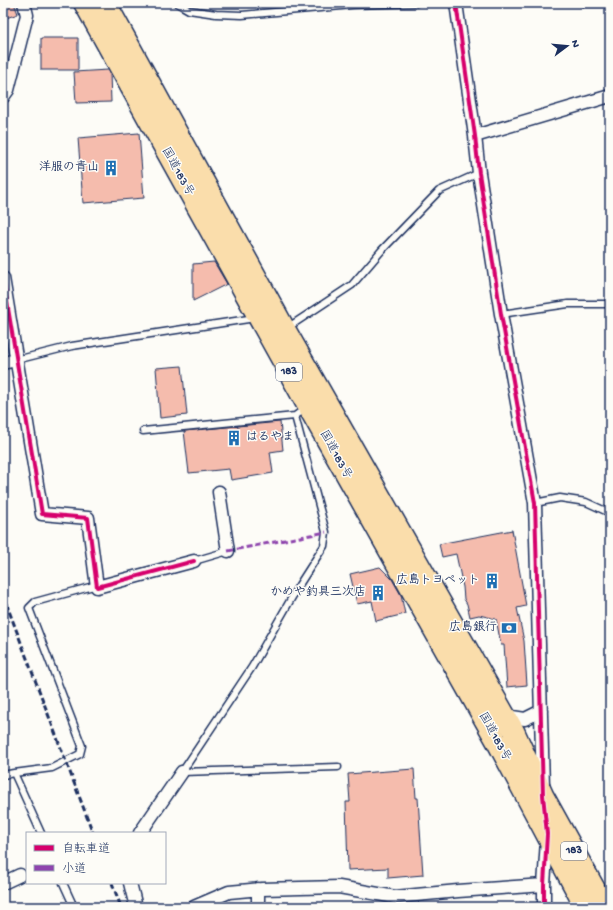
<svg xmlns="http://www.w3.org/2000/svg" width="613" height="910" viewBox="0 0 613 910" font-family="'Gochi Hand','Klee One',sans-serif">
	<style>
		.building { fill: #f5bcad; stroke: #1b2f5e }
		.lines { fill: none; stroke-linecap: round; stroke-linejoin: round }
		.service-casing { stroke: #1b2f5e; stroke-width: 9 }
		.minor-casing { stroke: #1b2f5e; stroke-width: 15 }
		.trunk-casing { stroke: #1b2f5e; stroke-width: 23 }
		.service { stroke: #fdfcf7; stroke-width: 6 }
		.minor { stroke: #fdfcf7; stroke-width: 12 }
		.trunk { stroke: #faddab; stroke-width: 20 }
		.rail { stroke: #1b2f5e; stroke-width: 3; stroke-dasharray: 6 3; stroke-linecap: butt }
		.quiet { stroke: #8e44ad; stroke-width: 3; stroke-dasharray: 6 3; stroke-linecap: butt }
		.cycleway-casing { stroke: #fdfcf7; stroke-width: 6 }
		.cycleway { stroke: #d6006c; stroke-width: 4 }
		.labels { text-anchor: middle; dominant-baseline: central; stroke-width: 3; stroke-linejoin: round; paint-order: stroke }
		.shield { fill: #fdfcf7; stroke: #5f6c8c; stroke-width: 1 }
		.shield-label { font-size: 11px; font-weight: bold; fill: #1b2f5e }
		.poi-label { font-size: 12px; font-weight: bold; fill: #1b2f5e; stroke: #fdfcf7; text-anchor: end }
		.street-label { font-size: 12px; fill: #1b2f5e; stroke: #fdfcf7 }
	</style>
	<rect width="100%" height="100%" fill="#fdfcf7"/>
	<filter id="ink" filterUnits="userSpaceOnUse"><feTurbulence type="fractalNoise" baseFrequency=".025" numOctaves="2"/><feDisplacementMap in="SourceGraphic" scale="8" xChannelSelector="R" yChannelSelector="G"/><feConvolveMatrix kernelMatrix="1 2 1 2 8 2 1 2 1" color-interpolation-filters="sRGB"/></filter>
	<g filter="url(#ink)">
		<!-- building -->
		<path class="building" d="M 3,3 L 14,3 L 18,14 L 3,19 Z
			M 41,38 L 78,38 L 78,70 L 41,70 Z
			M 108,70 L 110,73 L 111,102 L 76,103 L 74,72 Z
			M 139,133 L 144,198 L 83,203 L 78,138 Z
			M 214,262 L 227,284 L 193,301 L 193,264 Z
			M 182,366 L 187,415 L 160,418 L 156,368 Z
			M 280,422 L 283,450 L 270,452 L 273,473 L 231,480 L 229,469 L 189,473 L 184,431 Z
			M 512,530 L 526,606 L 517,608 L 524,641 L 527,685 L 507,687 L 504,645 L 501,645 L 496,619 L 479,615 L 470,617 L 467,604 L 464,599 L 463,587 L 456,554 L 442,557 L 439,544 Z
			M 380,567 L 392,579 L 401,595 L 405,614 L 376,621 L 372,601 L 357,604 L 350,574 Z
			M 414,769 L 416,798 L 418,798 L 423,875 L 388,878 L 388,868 L 348,870 L 346,802 L 350,802 L 348,774 Z"/>
		<g class="lines">
			<!-- service casing -->
			<g class="service-casing">
				<path id="service" d="M 177,3 L 189,10 L 216,14 L 242,15 L 353,5 L 416,3
					M 583,3 L 610,3
					M 501,314 L 568,304 L 610,304
					M 287,328 L 352,285 L 382,250 L 439,191 L 479,173
					M 16,360 L 72,346 L 255,318
					M 143,431 L 295,416
					M 535,503 L 560,498 L 586,502 L 610,513
					M 194,561 L 228,551
					M 182,772 L 252,667 L 299,585 L 324,546 L 326,532 L 295,416 L 306,408
					M 182,772 L 338,767
					M 14,773 L 52,768 L 80,754 L 82,746 L 29,608 L 35,602 L 97,585
					M 3,775 L 14,773 L 41,833
					M 63,883 L 74,907"/>
			</g>
			<!-- minor casing -->
			<g class="minor-casing">
				<path id="minor" d="M 456,3 L 475,136 L 479,173 L 501,314 L 535,503 L 543,786
					M 3,97 L 8,90 L 27,15 L 24,3
					M 475,136 L 610,96
					M 3,278 L 42,514 L 88,518 L 97,587 L 194,561
					M 3,363 L 16,360
					M 219,492 L 228,551
					M 506,716 L 525,719 L 541,711
					M 140,833 L 182,772
					M 3,883 L 20,875
					M 130,883 L 136,907
					M 258,889 L 258,907
					M 194,907 L 229,892 L 262,889 L 339,887 L 395,897 L 458,891 L 544,885
					M 544,907 L 544,885 L 547,840"/>
			</g>
			<!-- trunk casing -->
			<g class="trunk-casing">
				<path id="trunk" d="M 84,3 L 308,407 L 496,740 L 585,907
					M 106,3 L 285,329 L 514,731 L 543,795 L 605,907"/>
			</g>
			<!-- service -->
			<use href="#service" class="service"/>
			<!-- minor -->
			<use href="#minor" class="minor"/>
			<!-- trunk -->
			<use href="#trunk" class="trunk"/>
			<!-- rail -->
			<path class="rail" d="M 3,595 L 93,833
				M 112,883 L 121,907"/>
			<!-- quiet -->
			<path class="quiet" d="M 228,551 L 326,532"/>
			<!-- cycleway casing -->
			<g class="cycleway-casing">
				<path id="cycleway" d="M 456,3 L 475,136 L 479,173 L 501,314 L 535,503 L 543,795 L 547,834 L 544,885 L 544,907
					M 3,278 L 42,514 L 88,518 L 97,587 L 194,561"/>
			</g>
			<!-- cycleway -->
			<use href="#cycleway" class="cycleway"/>
		</g>
	</g>
	<!-- icons -->
	<defs>
		<g id="building-bare" transform="scale(1.2)"><path d="M-4-6H4V6H1V3H-1V6H-4ZM-2.5-4.3h1.7v1.8h-1.7ZM.8-4.3h1.7v1.8H.8ZM-2.5-1h1.7V.8h-1.7ZM.8-1h1.7V.8H.8Z" fill="#1f6fb2" stroke="#fdfcf7" stroke-width="2.5" paint-order="stroke"/></g>
		<g id="bank-bare" transform="scale(1.2)"><path d="M-6-4H6V4H-6ZM0-2.3a2.3 2.3 0 1 0 0 4.6a2.3 2.3 0 1 0 0-4.6Z" fill="#1f6fb2" stroke="#fdfcf7" stroke-width="2.5" paint-order="stroke"/></g>
	</defs>
	<g fill-rule="evenodd">
		<use href="#building-bare" x="111" y="168"/>
		<use href="#building-bare" x="234" y="438"/>
		<use href="#building-bare" x="492" y="581"/>
		<use href="#building-bare" x="378" y="593"/>
		<use href="#bank-bare" x="509" y="628"/>
	</g>
	<g class="labels">
		<!-- shield labels -->
		<g class="shield">
			<rect x="276" y="363" width="26" height="18" rx="3"/>
			<rect x="561" y="842" width="26" height="18" rx="3"/>
		</g>
		<g class="shield-label">
			<text x="289" y="372">183</text>
			<text x="574" y="851">183</text>
		</g>
		<!-- poi labels -->
		<g class="poi-label">
			<text x="99" y="168">洋服の青山</text>
			<text x="246" y="438" text-anchor="start">はるやま</text>
			<text x="480" y="581">広島トヨペット</text>
			<text x="366" y="593">かめや釣具三次店</text>
			<text x="497" y="628">広島銀行</text>
		</g>
		<!-- street labels -->
		<g class="street-label">
			<text transform="translate(177 172) rotate(61)">国道183号</text>
			<text transform="translate(335 455) rotate(61)">国道183号</text>
			<text transform="translate(494 737) rotate(61)">国道183号</text>
		</g>
	</g>
	<!-- margin -->
	<rect width="613" height="910" fill="none" stroke="#fdfcf7" stroke-width="16"/>
	<rect x="8" y="8" width="597" height="894" fill="none" stroke="#1b2f5e" stroke-width="1.5" filter="url(#ink)"/>
	<!-- legend -->
	<rect x="26" y="832" width="140" height="52" fill="#fdfcf7" stroke="#a3aaba"/>
	<rect x="34" y="845" width="20" height="6" fill="#d6006c" stroke="#a3aaba"/>
	<text x="62" y="852" font-size="12" fill="#1b2f5e">自転車道</text>
	<rect x="34" y="865" width="20" height="6" fill="#8e44ad" stroke="#a3aaba"/>
	<text x="62" y="872" font-size="12" fill="#1b2f5e">小道</text>
	<!-- north arrow -->
	<g transform="translate(567 46) rotate(74)" stroke="#fdfcf7" stroke-width="3" paint-order="stroke">
	<path d="M0-3L7 15L0 10L-7 15Z" fill="#1b2f5e"/>
	<text y="-6" font-size="11" font-weight="bold" text-anchor="middle" fill="#1b2f5e">N</text>
	</g>
</svg>
